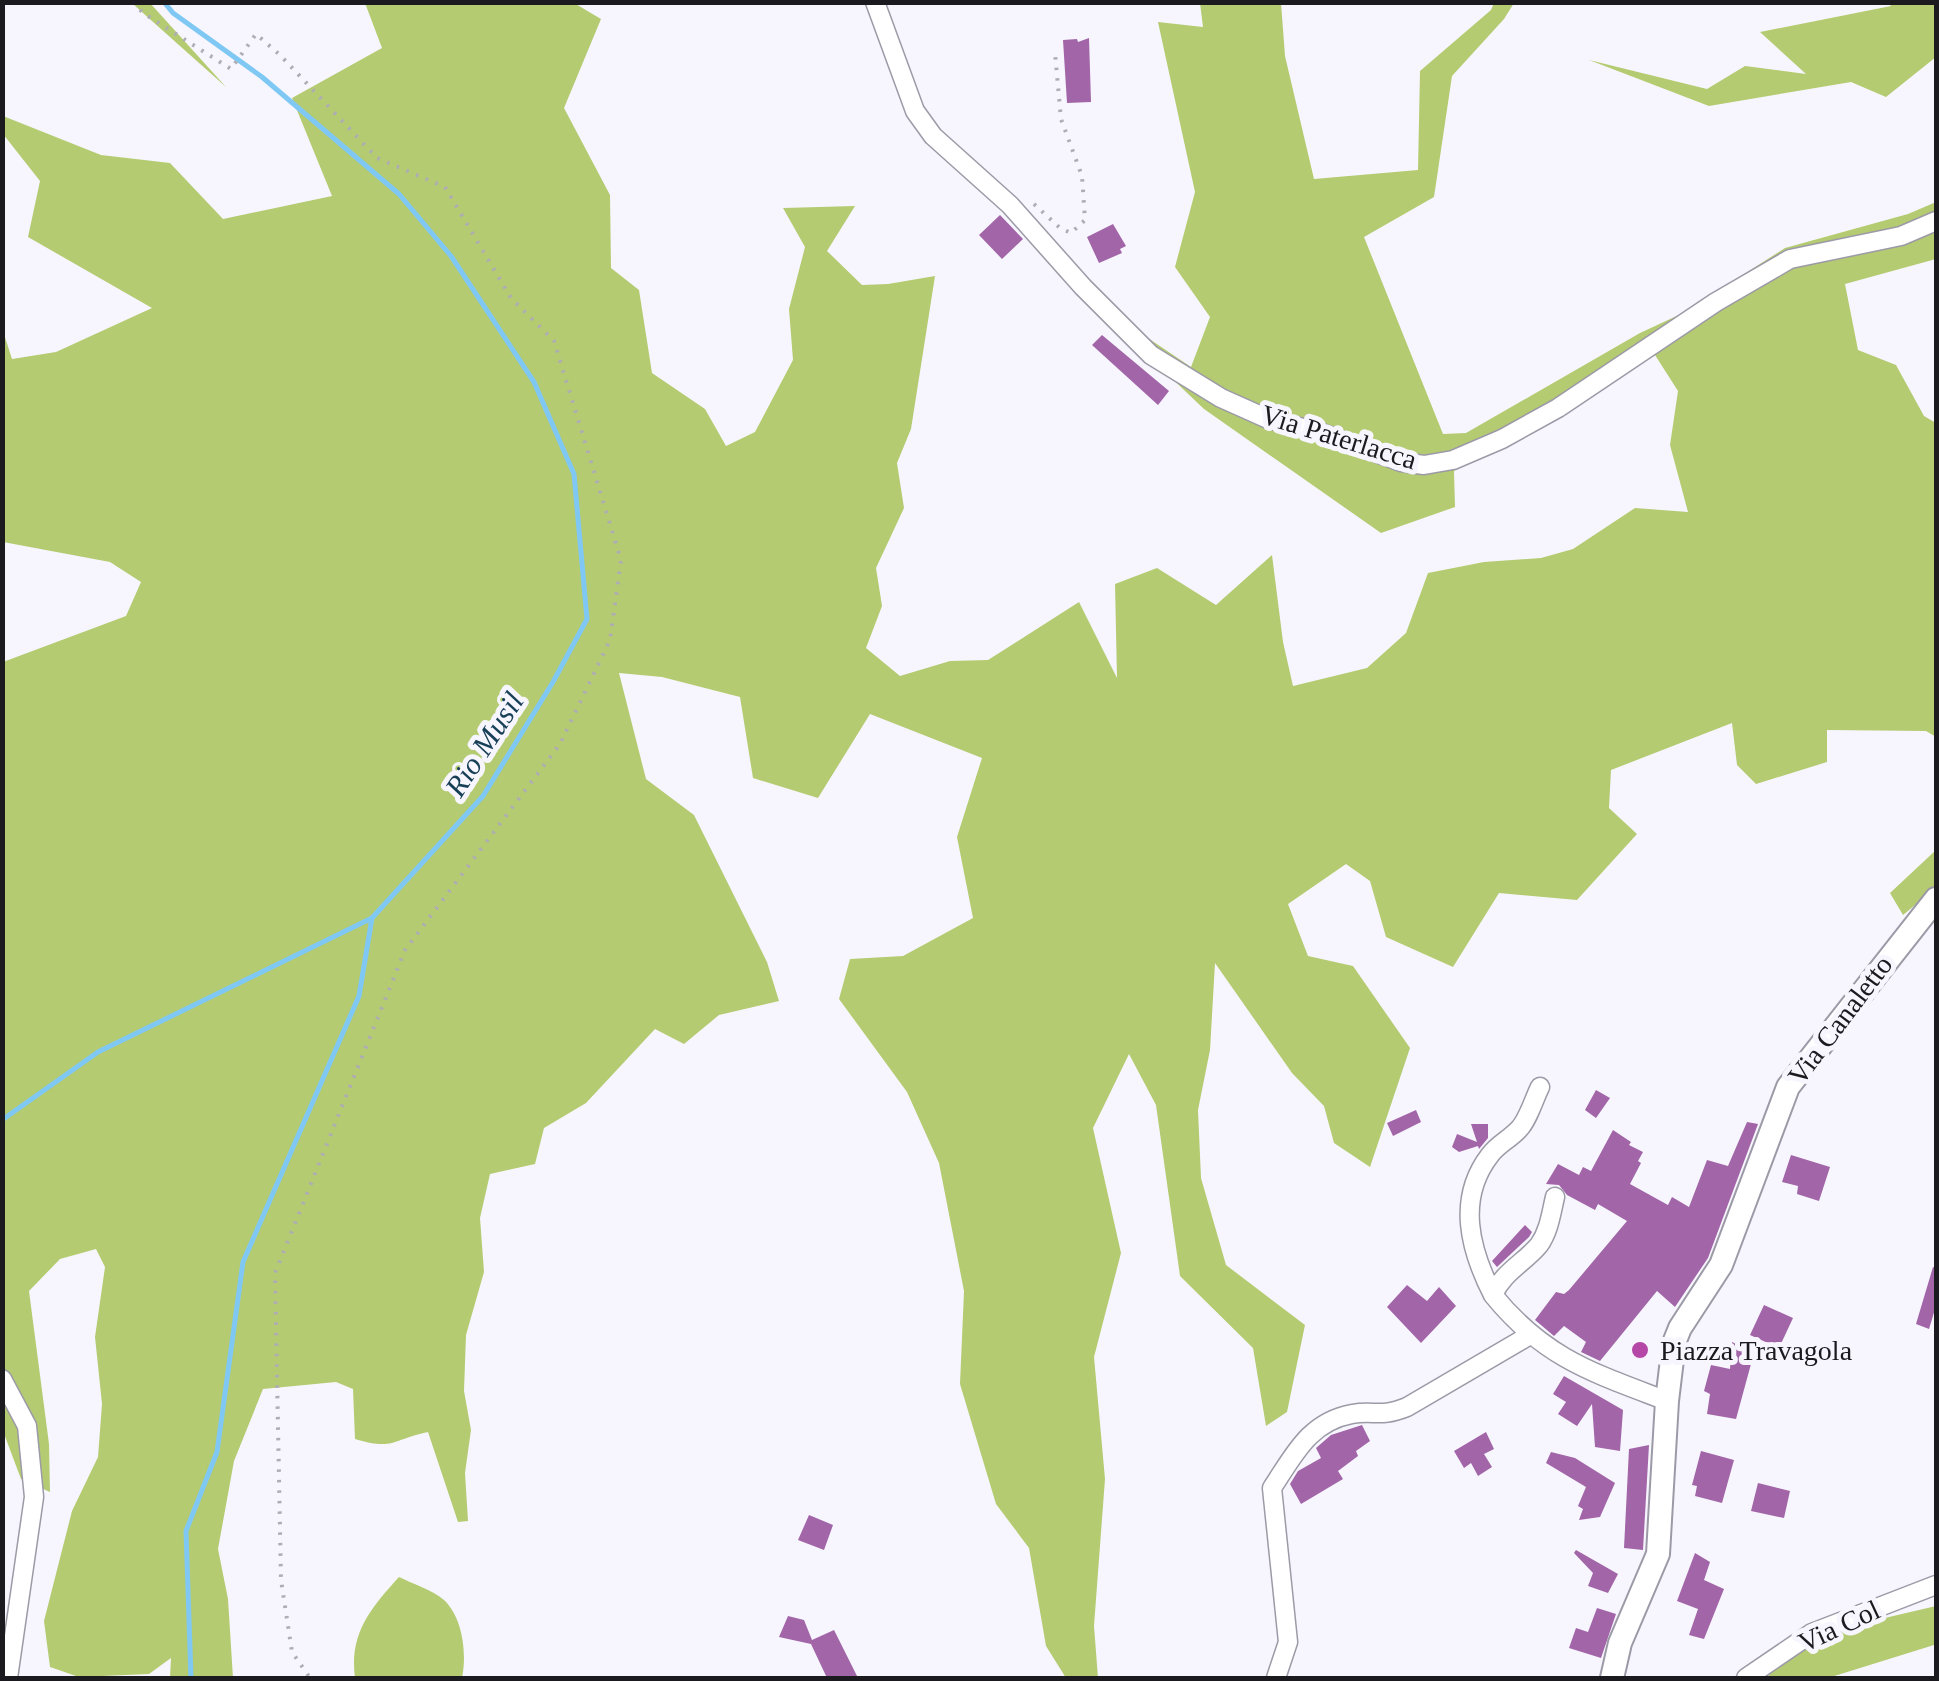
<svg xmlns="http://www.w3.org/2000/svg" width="1939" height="1681" viewBox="0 0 1939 1681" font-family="Georgia,serif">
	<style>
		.forest { fill: #b4cb71 }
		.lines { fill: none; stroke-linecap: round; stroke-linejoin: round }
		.stream { stroke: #80c8f4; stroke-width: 5 }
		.building { fill: #a165a8 }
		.minor-casing { stroke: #9c9aa7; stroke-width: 21 }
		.tertiary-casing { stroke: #9c9aa7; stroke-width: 26 }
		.path { stroke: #aeadb4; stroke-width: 4; stroke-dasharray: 2.5 8; stroke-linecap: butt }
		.minor { stroke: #fff; stroke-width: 18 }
		.tertiary { stroke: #fff; stroke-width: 22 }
		.poi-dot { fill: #b548a7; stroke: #f7f6fe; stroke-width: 4 }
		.labels { text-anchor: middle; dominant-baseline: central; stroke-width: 10; stroke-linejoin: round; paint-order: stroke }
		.street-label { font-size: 28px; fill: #1b1a1f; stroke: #f7f6fe }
		.poi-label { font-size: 28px; fill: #1b1a1f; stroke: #f7f6fe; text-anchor: start }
		.water-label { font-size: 30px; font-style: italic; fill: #173f56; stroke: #f7f6fe }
	</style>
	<rect width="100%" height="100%" fill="#f7f6fe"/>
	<!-- forest -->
	<path class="forest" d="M 132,3 L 150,3 L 226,87 L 143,13 Z
		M 365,3 L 574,3 L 601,19 L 564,108 L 610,195 L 611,268 L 639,290 L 652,373 L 705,409 L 726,446 L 755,432 L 793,360 L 789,309 L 805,247 L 783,208 L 855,206 L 827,251 L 862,285 L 888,284 L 935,276 L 911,429 L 897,463 L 904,508 L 876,568 L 882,606 L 866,648 L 900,676 L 950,661 L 988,660 L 1079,602 L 1117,678 L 1115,584 L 1157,568 L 1216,605 L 1272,555 L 1283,642 L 1293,686 L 1367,668 L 1406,633 L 1428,573 L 1484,562 L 1541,558 L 1573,549 L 1635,508 L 1688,512 L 1670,445 L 1678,391 L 1655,355 L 1454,471 L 1455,507 L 1381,533 L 1204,409 L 1084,295 L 1191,367 L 1210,317 L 1175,267 L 1195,192 L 1158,22 L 1203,27 L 1200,3 L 1281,3 L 1285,56 L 1314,179 L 1418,170 L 1420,71 L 1491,10 L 1494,3 L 1514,3 L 1504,19 L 1452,76 L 1434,197 L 1364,237 L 1443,434 L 1466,433 L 1640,333 L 1683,313 L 1785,248 L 1908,214 L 1936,202 L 1936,259 L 1845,284 L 1858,350 L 1896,365 L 1924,416 L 1936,423 L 1936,737 L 1926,731 L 1827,730 L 1827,762 L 1756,784 L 1737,765 L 1732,723 L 1611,770 L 1609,808 L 1637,834 L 1577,900 L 1499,893 L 1453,967 L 1386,937 L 1370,881 L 1346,864 L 1288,904 L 1308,956 L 1353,966 L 1410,1048 L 1370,1167 L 1334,1143 L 1324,1106 L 1292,1073 L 1215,963 L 1210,1050 L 1198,1110 L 1201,1178 L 1226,1265 L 1305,1325 L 1287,1412 L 1266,1426 L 1253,1348 L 1180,1276 L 1156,1105 L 1129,1054 L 1093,1128 L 1121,1253 L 1094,1357 L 1105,1479 L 1094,1626 L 1098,1678 L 1066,1678 L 1046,1646 L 1029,1548 L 996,1504 L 960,1384 L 964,1291 L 939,1163 L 907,1092 L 839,999 L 850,959 L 903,956 L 973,918 L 957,837 L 982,758 L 870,714 L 818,798 L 753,778 L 740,697 L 662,677 L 619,673 L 646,779 L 694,815 L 767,962 L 779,1001 L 719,1015 L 684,1044 L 655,1029 L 586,1103 L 544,1128 L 535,1164 L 490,1174 L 480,1218 L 484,1272 L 466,1335 L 464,1391 L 471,1430 L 465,1473 L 468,1521 L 458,1522 L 428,1432 C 393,1439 394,1451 355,1439 L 353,1389 L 336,1382 L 263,1389 L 234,1461 L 218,1549 L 228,1599 L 233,1678 L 170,1678 L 171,1658 L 149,1674 L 79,1677 L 50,1667 L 44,1621 L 72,1511 L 98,1457 L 102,1404 L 95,1337 L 105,1267 L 96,1249 L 60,1259 L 29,1291 L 49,1444 L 50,1492 L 21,1479 L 3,1431 L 3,662 L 126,616 L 141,582 L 110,562 L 3,542 L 2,328 L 12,359 L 56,352 L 152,308 L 28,237 L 40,181 L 3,134 L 3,116 L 101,155 L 170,163 L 223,219 L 332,196 L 292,98 L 382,48 Z
		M 1889,3 L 1936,3 L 1936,57 L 1886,97 L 1851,82 L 1709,106 L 1589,60 L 1707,89 L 1745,66 L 1806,74 L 1760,32 L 1891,6 Z
		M 1936,850 L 1936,888 L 1903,915 L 1890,893 Z
		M 399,1577 C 413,1584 433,1590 444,1600 C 463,1618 467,1654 462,1678 L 355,1678 C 349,1633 371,1608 399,1577 Z
		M 1936,1606 L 1934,1645 L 1828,1678 L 1766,1678 L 1808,1636 Z"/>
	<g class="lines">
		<!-- stream -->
		<path class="stream" d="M 164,2 L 173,13 L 262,77 L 399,194 L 451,256 L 534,382 L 574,474 L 587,619 L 553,682 L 483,796 L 372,918 L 359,996 L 243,1262 L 217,1452 L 186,1531 L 191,1678
			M 2,1120 L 98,1052 L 372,918"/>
	</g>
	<!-- building -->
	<path class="building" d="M 1089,38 L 1091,102 L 1067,103 L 1063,40 L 1077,39 L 1078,42 Z
		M 1000,215 L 1023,239 L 1002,259 L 979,235 Z
		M 1113,224 L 1126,246 L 1120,249 L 1122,253 L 1099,263 L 1087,237 Z
		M 1102,335 L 1169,391 L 1158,405 L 1092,345 Z
		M 1596,1090 L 1610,1098 L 1596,1118 L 1585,1110 Z
		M 1416,1110 L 1421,1122 L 1393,1136 L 1387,1123 Z
		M 1747,1122 L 1758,1124 L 1708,1258 L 1675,1307 L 1657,1291 L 1600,1361 L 1581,1352 L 1586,1342 L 1564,1326 L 1554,1336 L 1535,1320 L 1556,1292 L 1564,1294 L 1569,1290 L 1627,1221 L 1598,1204 L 1595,1210 L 1567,1195 L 1559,1185 L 1546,1184 L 1558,1164 L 1579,1175 L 1583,1167 L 1591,1171 L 1613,1130 L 1631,1142 L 1629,1145 L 1643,1152 L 1638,1161 L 1641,1163 L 1630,1184 L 1668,1205 L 1672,1197 L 1689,1207 L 1707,1160 L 1728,1166 Z
		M 1471,1124 L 1488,1124 L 1488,1138 L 1479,1149 L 1478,1146 L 1459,1152 L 1452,1147 L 1457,1134 L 1477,1142 Z
		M 1791,1155 L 1830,1167 L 1819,1201 L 1797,1194 L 1798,1186 L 1782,1182 Z
		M 1525,1225 L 1532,1232 L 1529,1237 L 1497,1267 L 1492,1261 Z
		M 1933,1267 L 1936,1268 L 1936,1306 L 1929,1329 L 1916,1324 Z
		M 1407,1285 L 1427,1301 L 1439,1287 L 1456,1306 L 1421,1343 L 1387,1307 Z
		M 1764,1305 L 1793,1318 L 1779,1348 L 1750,1335 Z
		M 1732,1342 L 1754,1353 L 1736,1419 L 1707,1414 L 1710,1394 L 1704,1391 L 1711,1365 L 1730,1369 Z
		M 1564,1376 L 1623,1410 L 1620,1451 L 1595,1447 L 1592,1404 L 1577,1426 L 1558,1414 L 1566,1402 L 1553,1394 Z
		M 1362,1425 L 1370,1441 L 1356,1451 L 1358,1456 L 1338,1471 L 1343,1479 L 1301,1504 L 1290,1484 L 1298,1471 L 1321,1458 L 1316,1448 L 1331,1435 Z
		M 1486,1432 L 1494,1449 L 1484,1454 L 1492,1467 L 1478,1476 L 1471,1463 L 1464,1468 L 1454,1451 Z
		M 1649,1445 L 1643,1550 L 1624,1548 L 1629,1449 Z
		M 1701,1451 L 1734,1460 L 1722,1503 L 1695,1496 L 1697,1486 L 1692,1485 Z
		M 1551,1452 L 1575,1458 L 1615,1483 L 1600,1517 L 1579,1520 L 1583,1509 L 1578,1506 L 1586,1487 L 1546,1463 Z
		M 1758,1483 L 1790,1491 L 1784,1518 L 1751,1511 Z
		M 809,1515 L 833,1525 L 824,1550 L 798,1540 Z
		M 1576,1550 L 1618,1574 L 1608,1593 L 1588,1586 L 1593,1573 L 1574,1553 Z
		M 1695,1553 L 1710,1562 L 1704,1580 L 1724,1589 L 1704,1639 L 1689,1635 L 1698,1609 L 1677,1601 Z
		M 1597,1608 L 1616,1614 L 1601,1658 L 1569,1648 L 1576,1628 L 1588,1632 Z
		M 788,1616 L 804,1620 L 812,1640 L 834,1630 L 858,1678 L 827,1678 L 811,1644 L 779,1637 Z"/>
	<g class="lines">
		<!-- minor casing -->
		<g class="minor-casing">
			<path id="minor" d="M 875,2 L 915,111 L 933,136 L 1010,205 L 1083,287 L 1151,355 L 1221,398 L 1268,419 L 1322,433 L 1401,462 L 1424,465 L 1453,460 L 1502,439 L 1558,408 L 1716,302 L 1790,259 L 1901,236 L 1936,221
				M 1555,1197 C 1551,1214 1549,1231 1539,1245 C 1524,1263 1503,1272 1493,1295 C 1545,1359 1594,1373 1667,1401
				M 1493,1295 C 1470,1250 1456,1199 1490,1155 C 1498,1144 1510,1139 1519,1129 C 1528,1120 1534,1099 1540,1087
				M 2,1379 L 27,1426 L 34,1497 L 8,1678
				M 1276,1678 L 1288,1642 L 1272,1488 C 1294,1455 1309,1422 1352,1414 C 1375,1410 1380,1418 1407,1407 L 1530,1335
				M 1746,1678 L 1812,1633 L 1936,1585"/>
		</g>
		<!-- tertiary casing -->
		<g class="tertiary-casing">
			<path id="tertiary" d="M 1612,1678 L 1620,1643 L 1658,1554 L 1667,1401 L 1674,1343 L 1680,1328 L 1721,1265 L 1788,1087 L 1936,899"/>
		</g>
		<!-- path -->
		<path class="path" d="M 133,2 L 143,13 L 231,69 L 256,34 L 280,55 L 377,158 L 445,187 L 511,298 L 554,341 L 621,560 L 610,640 L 560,744 L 405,950 L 275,1273 L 281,1580 L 292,1652 L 310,1678
			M 1034,204 L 1060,228 L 1071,233 L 1085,220 L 1082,176 L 1061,119 L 1055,53"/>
		<!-- minor -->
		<use href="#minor" class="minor"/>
		<!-- tertiary -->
		<use href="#tertiary" class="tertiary"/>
	</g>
	<!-- markers -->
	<circle class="poi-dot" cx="1640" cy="1350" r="10"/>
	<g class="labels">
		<!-- street labels -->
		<g class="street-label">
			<text transform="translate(1339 437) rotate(17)">Via Paterlacca</text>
			<text transform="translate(1840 1020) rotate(-53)">Via Canaletto</text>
			<text transform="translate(1839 1626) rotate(-25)">Via Col</text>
		</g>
		<!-- poi labels -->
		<g class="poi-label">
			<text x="1660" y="1350">Piazza Travagola</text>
		</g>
		<!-- water labels -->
		<g class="water-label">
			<text transform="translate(484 744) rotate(-57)">Rio Musil</text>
		</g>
	</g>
	<!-- border -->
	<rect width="1939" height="1681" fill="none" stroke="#1b1a1f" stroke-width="10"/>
</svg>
